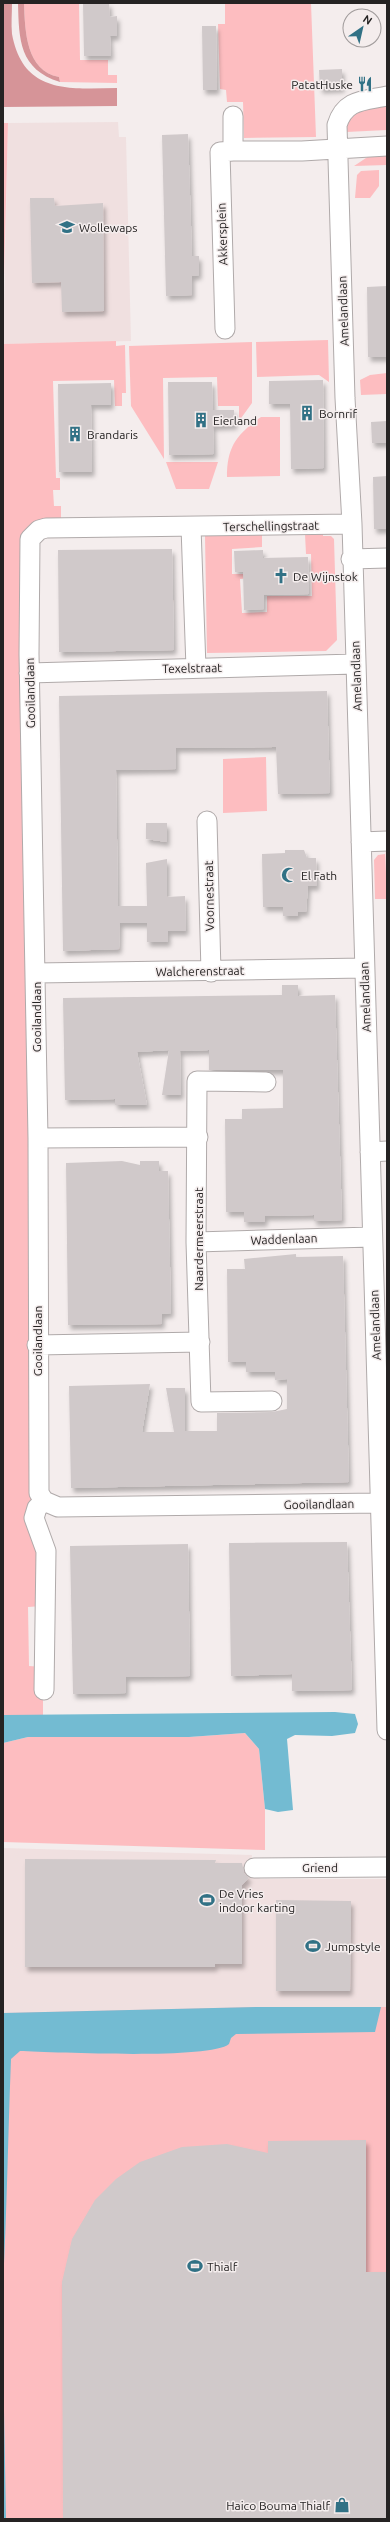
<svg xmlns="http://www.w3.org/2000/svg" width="390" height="2522" viewBox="0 0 390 2522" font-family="Ubuntu,sans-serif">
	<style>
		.built { fill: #f0e0e0 }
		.green { fill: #fdbdc0 }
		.forest { fill: #d69498 }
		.water { fill: #73bbd2 }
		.building { fill: #d0c9ca; filter: url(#shadow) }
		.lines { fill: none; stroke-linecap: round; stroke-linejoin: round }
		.minor-casing { stroke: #b0aaaa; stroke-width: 21 }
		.minor { stroke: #fff; stroke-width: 19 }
		.labels { text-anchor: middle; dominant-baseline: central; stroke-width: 3; stroke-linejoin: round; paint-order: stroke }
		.poi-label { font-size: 12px; fill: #252323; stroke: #f4eded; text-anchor: start }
		.street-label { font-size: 12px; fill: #252323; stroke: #f4eded }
	</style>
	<defs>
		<filter id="shadow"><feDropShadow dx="2.5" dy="4.5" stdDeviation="2" flood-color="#0004"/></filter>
	</defs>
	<rect width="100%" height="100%" fill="#f4eded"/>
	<!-- built -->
	<path class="built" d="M 118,122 L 119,137 L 126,137 L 131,341 L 3,344 L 8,123 Z
		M 3,1848 L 252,1855 L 251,1868 L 260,1879 L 387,1879 L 387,2007 L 259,2007 L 3,2013 Z"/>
	<!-- green -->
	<path class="green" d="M 24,3 L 79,3 L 80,60 L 108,60 L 108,75 L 117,75 L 117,83 L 60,82 L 59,77 C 26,71 25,31 24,3 Z
		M 225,3 L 311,3 L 316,137 L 244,138 L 243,102 L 227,102 L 226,90 L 220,89 L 218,24 L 225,24 Z
		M 387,105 L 387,130 L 346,132 L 348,115 L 354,111 Z
		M 3,123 L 8,123 L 3,317 Z
		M 387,155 L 387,165 L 354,166 L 369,156 Z
		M 379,170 L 379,186 L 370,198 L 355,198 L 357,175 L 361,171 Z
		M 328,340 L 329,382 L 319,375 L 257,377 L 256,342 Z
		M 116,341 L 116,346 L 125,345 L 126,393 L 122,393 L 122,406 L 115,406 L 114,380 L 53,381 L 56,478 L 60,478 L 60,490 L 53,490 L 54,506 L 61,506 L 61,519 L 36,524 L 36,1538 L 42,1606 L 28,1607 L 29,1666 L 43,1667 L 43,1717 L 3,1715 L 3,344 Z
		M 252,342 L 252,403 L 239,421 L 239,406 L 218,406 L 217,377 L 163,378 L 164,459 L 131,406 L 129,346 Z
		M 387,373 L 387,394 L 361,395 L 360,380 L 370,375 Z
		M 261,417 L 280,417 L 280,476 L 227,477 C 227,446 237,434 261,417 Z
		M 166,462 L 218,462 L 209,489 L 176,489 Z
		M 305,534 L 323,534 L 323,536 L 331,536 L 334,539 L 337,640 L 326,651 L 207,653 L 205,536 L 262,535 L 262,547 L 232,549 L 232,574 L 250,574 L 251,578 L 240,579 L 242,613 L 267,612 L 267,596 L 312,596 L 311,554 L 306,554 Z
		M 266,757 L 267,811 L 223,813 L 223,759 Z
		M 385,847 L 387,899 L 375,899 L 374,860 L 378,855 L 385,854 Z
		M 245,1733 L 259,1749 L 265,1809 L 265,1850 L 3,1842 L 3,1743 L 28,1737 L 189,1737 Z
		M 259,2007 L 387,2007 L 387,2519 L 3,2519 L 3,2013 Z"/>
	<!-- forest -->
	<path class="forest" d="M 3,3 L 12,3 C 12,13 11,24 12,34 C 23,94 69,89 117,88 L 117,106 L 3,107 Z
		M 18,3 L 24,3 C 25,31 26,71 59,77 L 60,82 C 19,69 19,40 18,3 Z"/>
	<!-- water -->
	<path class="water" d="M 335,1712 L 355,1714 L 358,1724 L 355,1733 L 332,1736 L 295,1735 L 287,1739 L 293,1810 L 278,1812 L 265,1809 L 259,1749 L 245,1733 L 189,1737 L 28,1737 L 3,1743 L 3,1715 Z
		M 259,2007 L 381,2007 L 375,2032 L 236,2034 L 231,2038 L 229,2044 C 210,2060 53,2052 20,2051 L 11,2059 C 8,2134 7,2210 3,2285 L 3,2013 Z
		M 3,2357 L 6,2517 L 6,2519 L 3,2519 Z"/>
	<!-- building -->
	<path class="building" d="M 83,3 L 109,3 L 110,17 L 117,16 L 117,36 L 110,36 L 111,56 L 84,56 Z
		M 202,26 L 216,26 L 217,90 L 203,90 Z
		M 342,69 L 342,88 L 320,89 L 319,70 Z
		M 188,134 L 192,256 L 199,256 L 199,275 L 192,276 L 192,295 L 166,296 L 162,135 Z
		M 30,198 L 54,198 L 55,206 L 103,203 L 104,311 L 62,312 L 61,282 L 32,283 Z
		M 387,286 L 387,357 L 368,357 L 367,287 Z
		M 323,380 L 324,468 L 291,469 L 290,404 L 269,404 L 269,381 Z
		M 168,382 L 212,382 L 213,410 L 234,410 L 235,425 L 213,426 L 214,454 L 169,455 Z
		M 111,383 L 111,405 L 91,405 L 92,472 L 59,472 L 58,384 Z
		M 387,421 L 387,443 L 372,443 L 371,422 Z
		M 387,476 L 387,529 L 374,529 L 373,477 Z
		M 172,549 L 174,650 L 59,652 L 58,550 Z
		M 263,550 L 263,558 L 308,557 L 309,594 L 264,595 L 264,609 L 244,610 L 243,572 L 235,572 L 234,551 Z
		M 327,691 L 330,793 L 278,794 L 276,747 L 176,748 L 176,769 L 116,770 L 118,906 L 147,906 L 146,863 L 167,859 L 167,897 L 185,896 L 186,931 L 168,931 L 168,942 L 147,942 L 147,923 L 120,923 L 119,949 L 63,951 L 59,696 Z
		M 146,823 L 167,823 L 167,842 L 146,839 Z
		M 285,850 L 304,850 L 307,858 L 316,858 L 317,886 L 308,886 L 306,912 L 298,912 L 298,916 L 283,916 L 283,907 L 263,907 L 262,854 L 285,853 Z
		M 282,985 L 298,985 L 298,996 L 335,995 L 342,1220 L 314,1221 L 314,1215 L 265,1216 L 265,1222 L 244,1222 L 244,1212 L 226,1212 L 225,1119 L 242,1119 L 242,1109 L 283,1108 L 283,1070 L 209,1070 L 209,1050 L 180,1051 L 181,1095 L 162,1095 L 169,1050 L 137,1052 L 147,1105 L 115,1105 L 115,1099 L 65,1100 L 63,998 L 282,995 Z
		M 122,1161 L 140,1165 L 140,1161 L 159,1161 L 159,1171 L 168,1171 L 171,1313 L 162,1314 L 162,1324 L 68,1325 L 66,1163 Z
		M 296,1254 L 296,1257 L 343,1256 L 349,1482 L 71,1488 L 69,1386 L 150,1384 L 142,1432 L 174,1432 L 166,1388 L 185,1388 L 185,1431 L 217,1431 L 217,1413 L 272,1412 L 287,1409 L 287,1379 L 275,1380 L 275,1372 L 246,1372 L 246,1362 L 228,1362 L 227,1269 L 245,1269 L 244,1259 Z
		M 347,1542 L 352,1690 L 292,1691 L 292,1674 L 231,1676 L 229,1543 Z
		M 188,1544 L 190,1676 L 126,1677 L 126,1693 L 73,1694 L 70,1546 Z
		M 25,1859 L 216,1860 L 215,1863 L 242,1863 L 244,1873 L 249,1878 L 242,1885 L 242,1964 L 215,1964 L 215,1967 L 25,1967 Z
		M 276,1900 L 351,1901 L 350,1991 L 276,1991 Z
		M 366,2140 L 366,2272 L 387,2272 L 387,2519 L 63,2519 L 62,2282 L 72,2239 L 95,2200 L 116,2179 L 140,2162 L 182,2147 L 227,2144 L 268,2153 L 268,2141 Z"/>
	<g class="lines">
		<!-- minor casing -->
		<g class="minor-casing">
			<path id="minor" d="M 387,96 C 364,101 345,99 337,125 L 345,398 L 352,524 L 387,1730
				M 233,116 L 233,151 L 302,151 L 387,146
				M 225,329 L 220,152 L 233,151
				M 352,524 L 46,528 L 39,530 L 30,539 L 29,654 L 38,1138 L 39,1493 L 44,1501 L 58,1507 L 380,1503
				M 191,527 L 196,668
				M 351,559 L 387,558
				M 29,673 L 355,664
				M 207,821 L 211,972
				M 361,842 L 387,841
				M 36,973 L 364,968
				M 266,1082 L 197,1081 L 196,1242 L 201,1402 L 272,1401
				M 38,1138 L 198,1137
				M 370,1152 L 387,1151
				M 196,1242 L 372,1237
				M 37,1345 L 200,1342
				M 44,1501 L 37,1508 L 34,1518 L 46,1551 L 44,1690
				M 254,1868 L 387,1867"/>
		</g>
		<!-- minor -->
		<use href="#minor" class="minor"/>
	</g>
	<!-- icons -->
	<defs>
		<g id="restaurant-bare" transform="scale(1.2)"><path d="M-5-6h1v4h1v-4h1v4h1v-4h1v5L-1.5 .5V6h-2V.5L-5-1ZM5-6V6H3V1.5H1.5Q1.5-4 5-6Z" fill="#317185" stroke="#f4eded" stroke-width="2.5" paint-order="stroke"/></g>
		<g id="school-bare" transform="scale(1.2)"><path d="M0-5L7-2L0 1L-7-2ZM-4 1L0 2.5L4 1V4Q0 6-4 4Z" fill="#317185" stroke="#f4eded" stroke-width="2.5" paint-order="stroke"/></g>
		<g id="building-bare" transform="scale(1.2)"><path d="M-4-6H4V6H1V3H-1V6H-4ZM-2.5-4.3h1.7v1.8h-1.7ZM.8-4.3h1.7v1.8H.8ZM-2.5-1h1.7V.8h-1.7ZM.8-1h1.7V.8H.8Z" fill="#317185" stroke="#f4eded" stroke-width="2.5" paint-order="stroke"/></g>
		<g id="church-bare" transform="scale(1.2)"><path d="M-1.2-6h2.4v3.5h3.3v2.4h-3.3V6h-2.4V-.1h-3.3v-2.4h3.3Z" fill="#317185" stroke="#f4eded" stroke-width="2.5" paint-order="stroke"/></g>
		<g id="mosque-bare" transform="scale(1.2)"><path d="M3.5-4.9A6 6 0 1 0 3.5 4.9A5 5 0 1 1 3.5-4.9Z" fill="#317185" stroke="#f4eded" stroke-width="2.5" paint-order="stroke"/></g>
		<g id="stadium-bare" transform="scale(1.2)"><path d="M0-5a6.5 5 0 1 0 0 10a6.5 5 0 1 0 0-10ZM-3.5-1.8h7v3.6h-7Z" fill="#317185" stroke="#f4eded" stroke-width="2.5" paint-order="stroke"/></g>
		<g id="shop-bare" transform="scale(1.2)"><path d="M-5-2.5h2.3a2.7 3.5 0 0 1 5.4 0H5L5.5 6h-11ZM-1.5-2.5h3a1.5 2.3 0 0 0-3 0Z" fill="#317185" stroke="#f4eded" stroke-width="2.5" paint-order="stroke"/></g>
	</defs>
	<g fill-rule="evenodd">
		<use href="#restaurant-bare" x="365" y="84"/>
		<use href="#school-bare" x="67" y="227"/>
		<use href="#building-bare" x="307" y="413"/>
		<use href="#building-bare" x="201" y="420"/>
		<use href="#building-bare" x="75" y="434"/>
		<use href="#church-bare" x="281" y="576"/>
		<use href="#mosque-bare" x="289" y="875"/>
		<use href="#stadium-bare" x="207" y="1900"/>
		<use href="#stadium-bare" x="313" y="1946"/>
		<use href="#stadium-bare" x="195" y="2266"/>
		<use href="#shop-bare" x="342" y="2505"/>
	</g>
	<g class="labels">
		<!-- poi labels -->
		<g class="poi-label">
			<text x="353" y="84" text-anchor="end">PatatHuske</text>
			<text x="79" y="227">Wollewaps</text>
			<text x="319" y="413">Bornrif</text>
			<text x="213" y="420">Eierland</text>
			<text x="87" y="434">Brandaris</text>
			<text x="293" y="576">De Wijnstok</text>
			<text x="301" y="875">El Fath</text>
			<text x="219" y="1893">De Vries<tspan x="219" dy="14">indoor karting</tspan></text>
			<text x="325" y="1946">Jumpstyle</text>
			<text x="207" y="2266">Thialf</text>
			<text x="330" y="2505" text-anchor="end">Haico Bouma Thialf</text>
		</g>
		<!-- street labels -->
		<g class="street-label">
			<text transform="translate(222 234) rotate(-92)">Akkersplein</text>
			<text transform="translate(343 311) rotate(-92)">Amelandlaan</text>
			<text transform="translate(271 526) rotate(-1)">Terschellingstraat</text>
			<text transform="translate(192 668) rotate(-1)">Texelstraat</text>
			<text transform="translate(356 676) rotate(-92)">Amelandlaan</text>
			<text transform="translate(30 693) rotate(-91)">Gooilandlaan</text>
			<text transform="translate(209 896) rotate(-91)">Voornestraat</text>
			<text transform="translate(200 971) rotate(-1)">Walcherenstraat</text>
			<text transform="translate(365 997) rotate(-92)">Amelandlaan</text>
			<text transform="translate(36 1017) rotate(-90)">Gooilandlaan</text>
			<text transform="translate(198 1239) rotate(-90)">Naardermeerstraat</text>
			<text transform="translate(284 1239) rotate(-2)">Waddenlaan</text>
			<text transform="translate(375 1325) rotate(-92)">Amelandlaan</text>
			<text transform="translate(37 1341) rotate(-90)">Gooilandlaan</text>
			<text transform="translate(319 1504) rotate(-1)">Gooilandlaan</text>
			<text x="320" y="1867">Griend</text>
		</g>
	</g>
	<!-- border -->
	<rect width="390" height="2522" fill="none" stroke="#252323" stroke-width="8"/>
	<!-- north arrow -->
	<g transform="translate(362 28) rotate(34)"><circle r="19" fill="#f4eded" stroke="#a19c9c"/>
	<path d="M0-3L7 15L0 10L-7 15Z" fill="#317185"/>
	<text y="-6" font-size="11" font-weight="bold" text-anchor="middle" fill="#252323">N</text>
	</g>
</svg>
